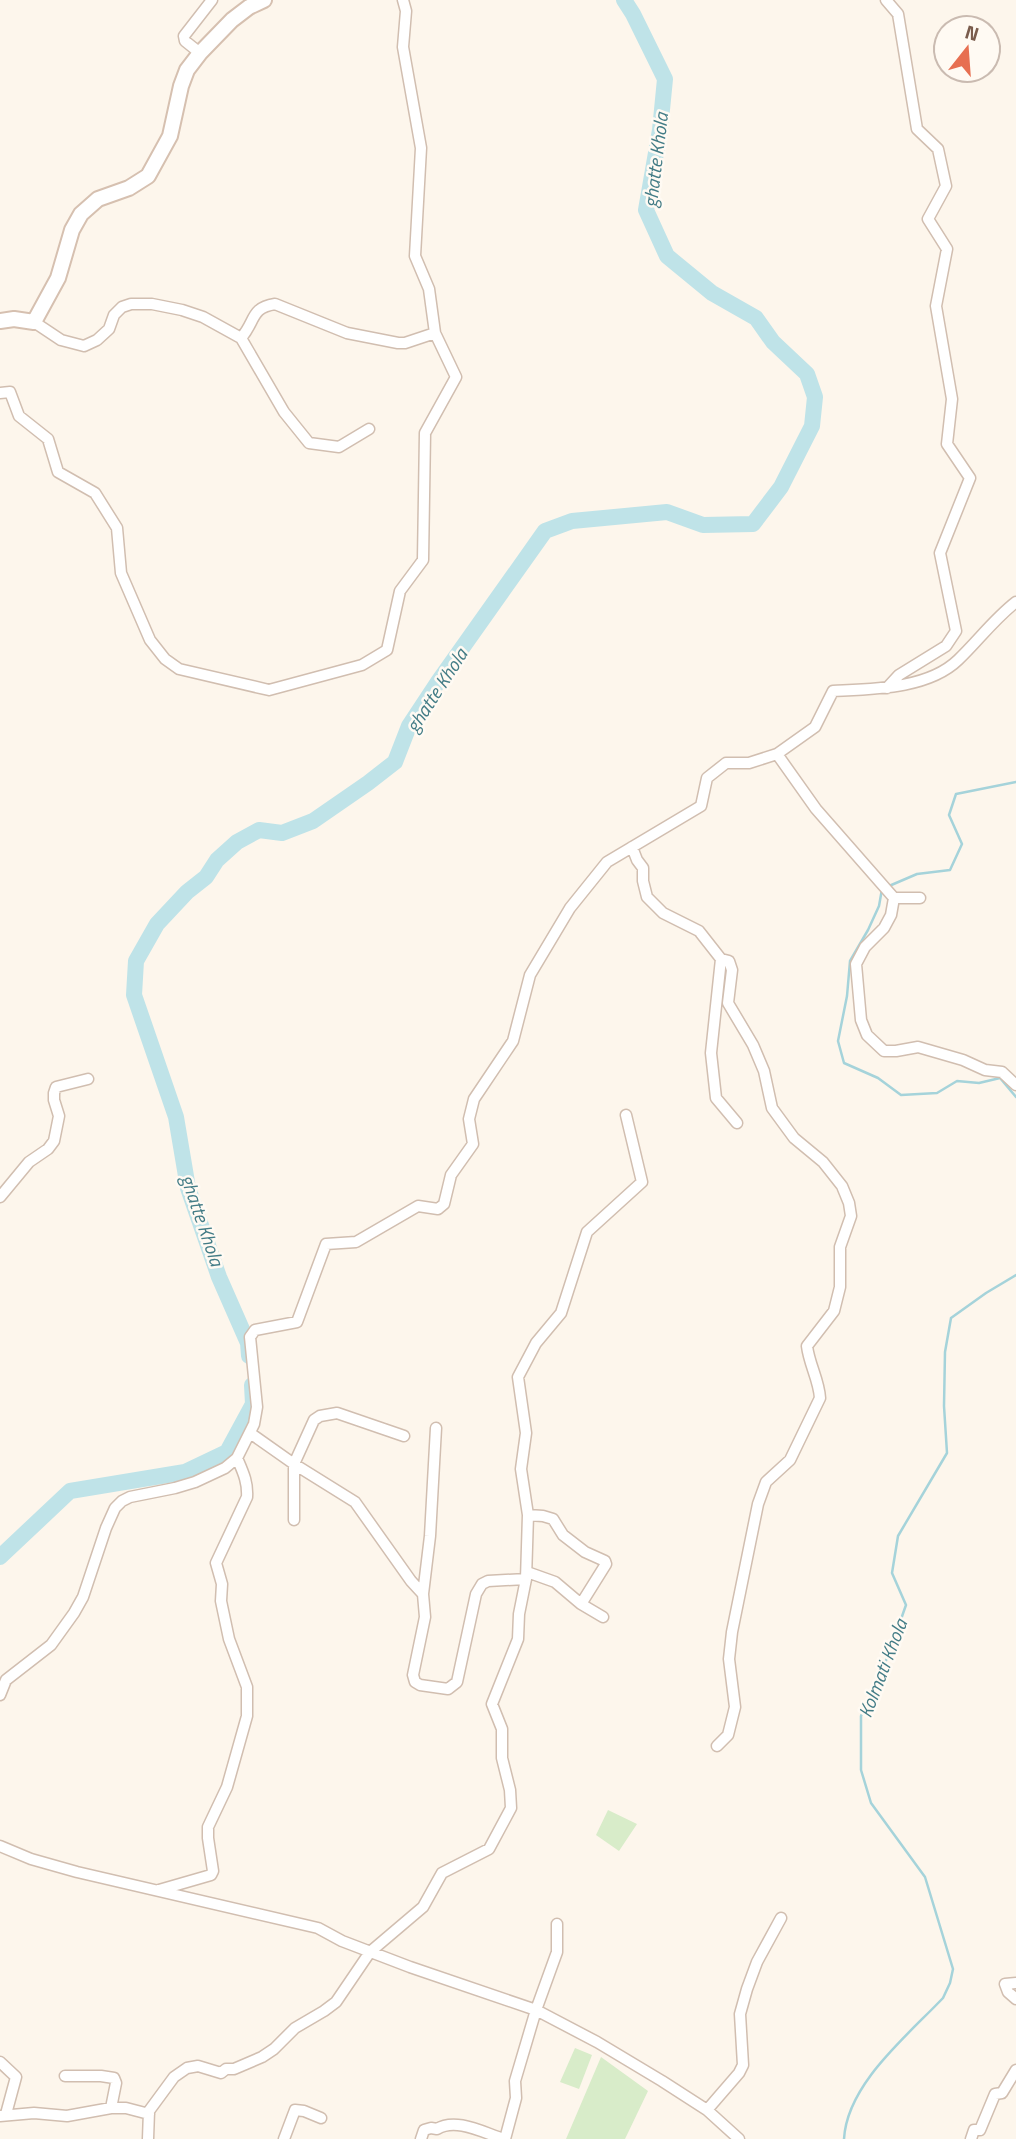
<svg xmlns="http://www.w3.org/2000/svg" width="1016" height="2139" viewBox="0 0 1016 2139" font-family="'Titillium Web',sans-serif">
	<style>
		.green { fill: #d8ecc9 }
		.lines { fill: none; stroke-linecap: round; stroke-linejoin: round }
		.stream { stroke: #a5d3da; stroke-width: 2.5 }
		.river { stroke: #bfe3e8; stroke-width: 16 }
		.street-casing { stroke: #d1beb0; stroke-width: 13 }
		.secondary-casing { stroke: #d6c0b0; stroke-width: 18 }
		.street { stroke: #fff; stroke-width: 10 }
		.secondary { stroke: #fff; stroke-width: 14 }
		.labels { text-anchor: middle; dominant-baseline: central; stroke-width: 5; stroke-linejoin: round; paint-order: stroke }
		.water-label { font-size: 19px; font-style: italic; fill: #437c86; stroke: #fffaf3 }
	</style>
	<rect width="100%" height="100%" fill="#fdf6ec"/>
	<!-- green -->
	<path class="green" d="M 608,1810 L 637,1824 L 619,1851 L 596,1835 Z
		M 575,2048 L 592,2055 L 579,2089 L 560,2082 Z
		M 601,2057 L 648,2091 L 625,2139 L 566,2139 Z"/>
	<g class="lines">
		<!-- stream -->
		<path class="stream" d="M 889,886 L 917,874 L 950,870 L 962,844 L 949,815 L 956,794 L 1016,782
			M 882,889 L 879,906 L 868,930 L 850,961 L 847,996 L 838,1041 L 844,1063 L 878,1078 L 901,1095 L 937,1093 L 957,1081 L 979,1083 L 1000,1078 L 1016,1097
			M 844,2139 C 847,2084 907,2036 943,1998 L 950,1983 L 953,1969 L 925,1877 L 871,1803 L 861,1770 L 861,1716 L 888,1656 L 906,1605 L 892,1573 L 898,1536 L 947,1453 L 944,1406 L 945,1352 L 951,1318 L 986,1293 L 1016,1275"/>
		<!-- river -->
		<path class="river" d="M 249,1356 L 248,1343 L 219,1277 L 188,1188 L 176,1117 L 134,995 L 136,961 L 157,924 L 187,892 L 206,877 L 217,860 L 237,842 L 259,830 L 282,833 L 313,821 L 368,783 L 395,762 L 409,726 L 438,682 L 545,531 L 572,521 L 667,512 L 703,525 L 753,524 L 781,487 L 812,426 L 815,397 L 807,374 L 773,342 L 756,318 L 712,293 L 667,256 L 646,210 L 660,130 L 665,79 L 633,14 L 624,0
			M 0,1557 L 70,1491 L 185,1472 L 227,1452 L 253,1404 L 252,1385"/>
		<!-- street casing -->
		<g class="street-casing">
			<path id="street" d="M 886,0 L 898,14 L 917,129 L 938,149 L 946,186 L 928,219 L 947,249 L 936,306 L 952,399 L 947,444 L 970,478 L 940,553 L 956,631 L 946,646 L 899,675 L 887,688
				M 200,53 L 185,41 L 184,36 L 212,0
				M 34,322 L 61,340 L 84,346 L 97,340 L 109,329 L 114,315 L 122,307 L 131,304 L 152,304 L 182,310 L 203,317 L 241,338 L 284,412 L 309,443 L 339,447 L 369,429
				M 241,338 C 256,321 250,308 275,304 L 347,333 L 398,343 L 405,343 L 435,333
				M 0,393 L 10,392 L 19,416 L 48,439 L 58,472 L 95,493 L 117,528 L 121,573 L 150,640 L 165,659 L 179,669 L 269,690 L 362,665 L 387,650 L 400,591 L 423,560 L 425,433 L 456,377 L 435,333 L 429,289 L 415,256 L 421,148 L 403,47 L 406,11 L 403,0
				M 777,754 L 816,809 L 894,898 L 920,898
				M 632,847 L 637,860 L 643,868 L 643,881 L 647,897 L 663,913 L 699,931 L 721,959 L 729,961 L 732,970 L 728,1003 L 753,1045 L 764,1071 L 772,1108 L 794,1138 L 823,1162 L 842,1186 L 849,1203 L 851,1216 L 840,1247 L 840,1287 L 834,1311 L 807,1346 C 809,1364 819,1380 820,1398 L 790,1460 L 766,1482 L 758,1504 L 732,1632 L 729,1659 L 735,1707 L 728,1735 L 717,1746
				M 894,898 L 891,915 L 884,928 L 865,947 L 856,964 L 861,1020 L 867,1035 L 884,1051 L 896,1051 L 918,1047 L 963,1060 L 985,1070 L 1002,1072 L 1016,1085
				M 721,959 L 711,1053 L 716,1098 L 737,1123
				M 0,1197 L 29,1162 L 48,1149 L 54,1141 L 59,1116 L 54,1100 L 54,1093 L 56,1087 L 88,1079
				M 436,1428 L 430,1536 L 423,1594 L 425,1617 L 413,1675 L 415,1682 L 420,1685 L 448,1689 L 457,1682 L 476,1594 L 482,1584 L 488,1581 L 526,1579
				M 250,1433 L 294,1464 L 355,1502 L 411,1581 L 423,1594
				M 528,1515 L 543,1516 L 553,1519 L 563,1535 L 585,1552 L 605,1561 L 606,1564 L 581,1604
				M 294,1520 L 294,1464 L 314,1420 L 320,1416 L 337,1413 L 404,1436
				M 527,1572 L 555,1582 L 581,1604 L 603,1617
				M 0,1695 L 6,1680 L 51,1645 L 74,1613 L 83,1597 L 106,1528 L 115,1508 L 122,1501 L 130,1497 L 175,1488 L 195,1482 L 225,1468 L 237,1458 L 254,1424 L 257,1407 L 250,1337 L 255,1330 L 297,1322 L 326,1244 L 356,1242 L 418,1206 L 438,1209 L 444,1204 L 451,1175 L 473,1144 L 469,1119 L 474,1099 L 513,1041 L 530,975 L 570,908 L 607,862 L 701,806 L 707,778 L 726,763 L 749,763 L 777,754 L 815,727 L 833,691 C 872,689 928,689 958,660 C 978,641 994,619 1016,602
				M 0,1846 L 31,1859 L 77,1872 L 318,1928 L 342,1941 L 410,1967 L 536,2010 L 597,2042 L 662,2081 L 707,2110 L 739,2139
				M 159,1890 L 211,1875 L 213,1871 L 208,1838 L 208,1827 L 227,1787 L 247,1716 L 247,1687 L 229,1639 L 221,1601 L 222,1584 L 216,1563 L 247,1497 C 248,1482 243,1472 237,1458
				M 1016,1983 L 1005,1984 L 1008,1992 L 1016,1999
				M 0,2062 L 16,2077 L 6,2114
				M 65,2076 L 101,2076 L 114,2078 L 116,2083 L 111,2108
				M 707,2110 L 739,2073 L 743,2065 L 740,2014 L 747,1989 L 757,1962 L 781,1918
				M 0,2116 L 34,2113 L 67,2116 L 111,2108 L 126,2108 L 149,2114
				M 148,2139 L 149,2111 L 174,2077 L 187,2068 L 198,2066 L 221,2073 L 226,2069 L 234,2069 L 262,2057 L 274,2049 L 295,2028 L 324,2011 L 336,2002 L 370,1952 L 423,1907 L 442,1873 L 489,1849 L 511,1808 L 510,1790 L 502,1758 L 502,1729 L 492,1704 L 518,1639 L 519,1614 L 526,1579 L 528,1515 L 521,1469 L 526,1433 L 518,1377 L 536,1343 L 561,1313 L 587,1232 L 642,1182 L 626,1115
				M 284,2139 L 295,2110 L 304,2111 L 321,2118
				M 421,2139 L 424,2130 L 431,2128 L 437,2129 C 456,2117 484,2133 504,2139
				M 505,2139 L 516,2098 L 515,2081 L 536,2010 L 557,1952 L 557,1924
				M 971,2139 L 974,2130 L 980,2130 L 995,2094 L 1002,2093 L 1016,2070"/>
		</g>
		<!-- secondary casing -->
		<g class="secondary-casing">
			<path id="secondary" d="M 0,321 L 14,319 L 34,322 L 58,278 L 72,230 L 81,214 L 98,199 L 129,188 L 148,176 L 170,136 L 181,86 L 187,70 L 200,53 L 232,20 L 249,7 L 264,0"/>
		</g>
		<!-- street -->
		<use href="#street" class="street"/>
		<!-- secondary -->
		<use href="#secondary" class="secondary"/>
	</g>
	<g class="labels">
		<!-- water labels -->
		<g class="water-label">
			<text transform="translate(655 160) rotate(-83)">ghatte Khola</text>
			<text transform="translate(436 690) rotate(-57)">ghatte Khola</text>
			<text transform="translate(203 1220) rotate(71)">ghatte Khola</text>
			<text transform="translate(882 1668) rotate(-69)">Kolmati Khola</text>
		</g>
	</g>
	<!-- north arrow -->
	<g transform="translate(967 49) rotate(17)"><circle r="33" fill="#fffaf3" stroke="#cabbb1" stroke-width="2"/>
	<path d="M0-5L12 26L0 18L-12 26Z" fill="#e76f51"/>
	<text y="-10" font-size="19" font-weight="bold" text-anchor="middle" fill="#7a5c4d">N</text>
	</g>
</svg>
